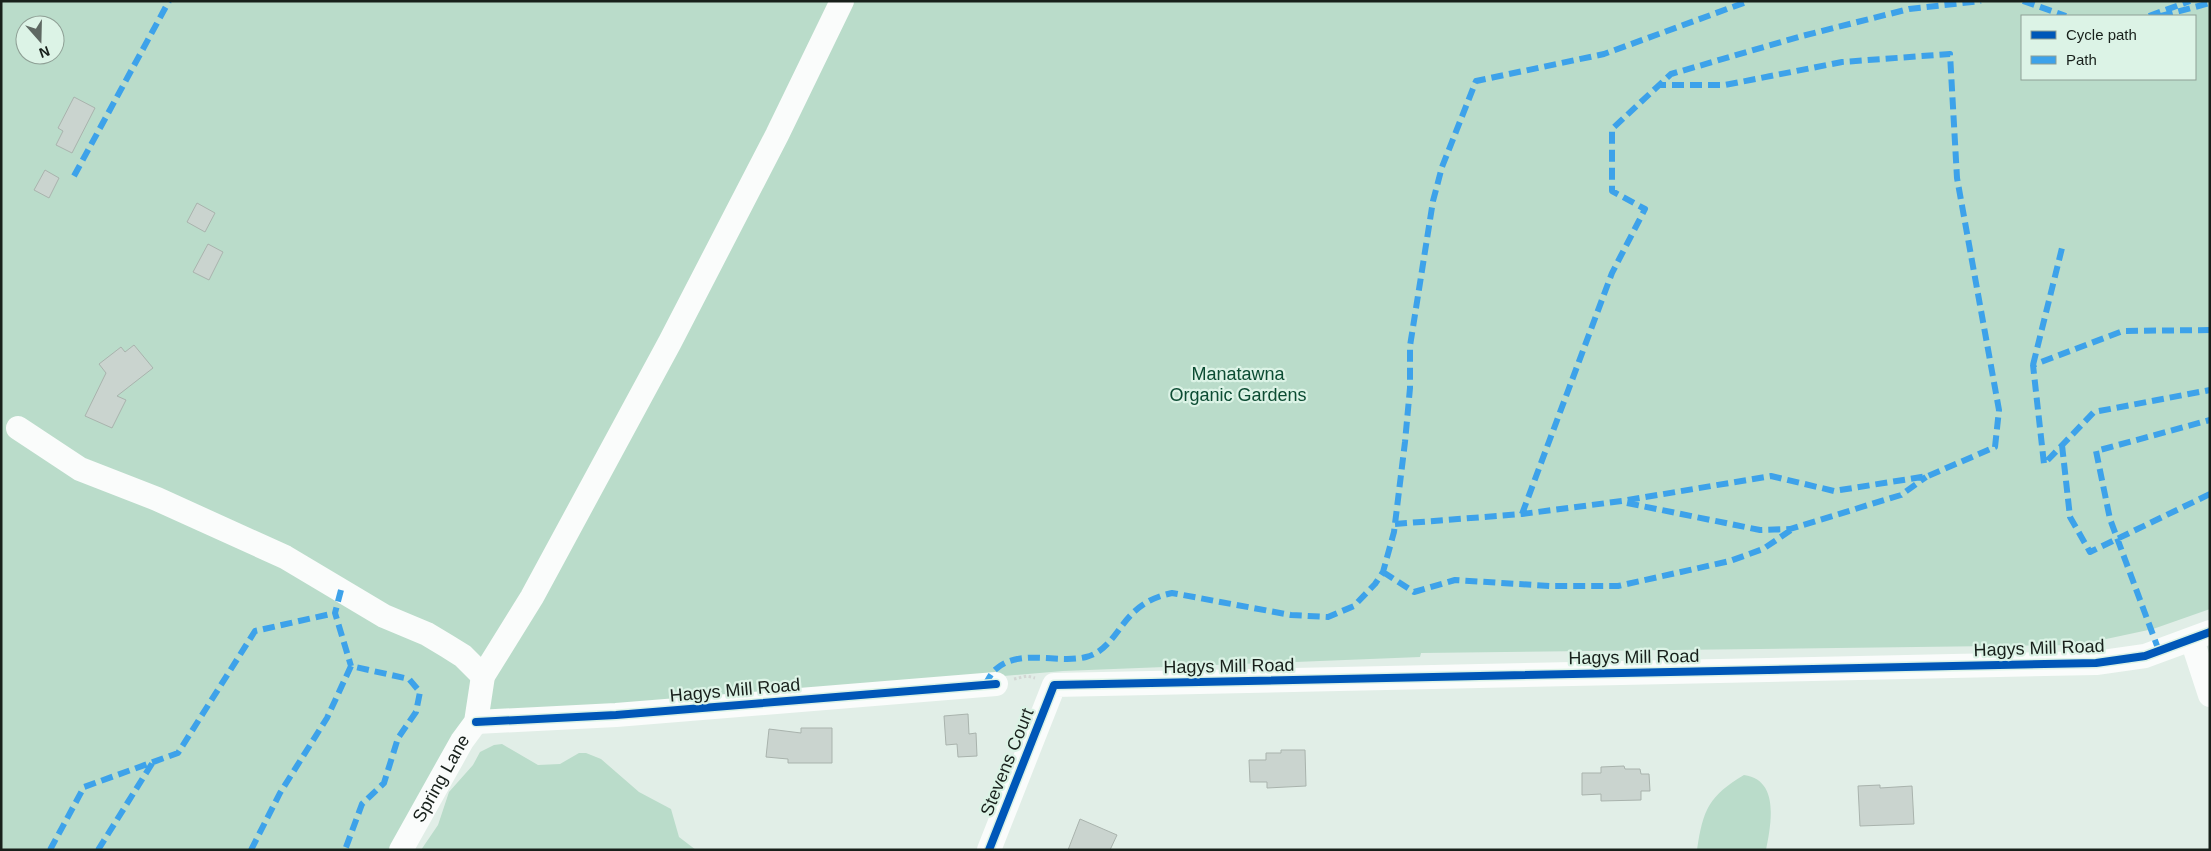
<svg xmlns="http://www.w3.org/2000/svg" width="2211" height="851" viewBox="0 0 2211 851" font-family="Helvetica,sans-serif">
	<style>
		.green { fill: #badcca; fill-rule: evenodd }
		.building { fill: #cad4cf; stroke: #a9b3ad }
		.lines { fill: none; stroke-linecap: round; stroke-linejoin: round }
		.path { stroke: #d3d7d4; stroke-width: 3; stroke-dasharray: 2.5 2.5; stroke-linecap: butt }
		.minor { stroke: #fafcfb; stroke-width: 24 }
		.quiet { stroke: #3da2ea; stroke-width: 6; stroke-dasharray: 12 6; stroke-linecap: butt }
		.cycleway-casing { stroke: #dcf3e6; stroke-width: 11 }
		.cycleway { stroke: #0057b8; stroke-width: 8 }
		.labels { text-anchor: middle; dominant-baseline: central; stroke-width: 4.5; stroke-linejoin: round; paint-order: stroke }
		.park-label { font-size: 18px; fill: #0c4c33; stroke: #dcf3e6 }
		.street-label { font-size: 18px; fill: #18201b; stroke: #dcf3e6 }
	</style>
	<rect width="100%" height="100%" fill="#e1eee7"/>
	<!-- green -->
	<path class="green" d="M 1,1 L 2210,1 L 2210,609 L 2153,629 L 2078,645 L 1421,653 L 1420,657 L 1063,671 L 816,692 L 468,714 L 391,850 L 1,850 ZM 2022,16 L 2195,16 L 2195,79 L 2022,79 ZM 25,25 L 55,25 L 55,55 L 25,55 Z
		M 502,744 L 538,765 L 560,764 L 579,753 L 586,753 L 601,759 L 639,792 L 671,809 L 679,837 L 696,850 L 421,850 L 438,825 L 449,792 L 473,765 L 480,752 L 494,745 Z
		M 1744,775 C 1780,780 1771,824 1766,850 L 1697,850 C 1703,809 1709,796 1744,775 Z"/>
	<!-- building -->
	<path class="building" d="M 74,97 L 95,108 L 72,153 L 56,145 L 63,131 L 58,128 Z
		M 45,170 L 59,178 L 49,198 L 34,190 Z
		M 197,203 L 215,213 L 205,232 L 187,222 Z
		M 208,244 L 223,252 L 209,280 L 193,272 Z
		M 134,345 L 153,368 L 117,396 L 126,400 L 112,428 L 85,416 L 106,373 L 99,364 L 121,347 L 125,352 Z
		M 968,714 L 969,734 L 976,733 L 977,756 L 958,757 L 957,744 L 946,745 L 944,716 Z
		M 801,728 L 832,728 L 832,763 L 788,763 L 788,759 L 766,757 L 769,729 L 801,733 Z
		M 1281,750 L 1305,750 L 1306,786 L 1267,788 L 1267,782 L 1250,782 L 1249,760 L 1266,760 L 1266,753 L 1281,753 Z
		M 1624,766 L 1625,769 L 1640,769 L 1641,774 L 1649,774 L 1650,791 L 1641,791 L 1641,800 L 1601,801 L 1601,794 L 1582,795 L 1582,773 L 1601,773 L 1601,767 Z
		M 1880,785 L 1880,788 L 1912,786 L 1914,824 L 1860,826 L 1858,786 Z
		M 1080,819 L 1117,835 L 1110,850 L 1068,850 Z"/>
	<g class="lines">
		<!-- path -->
		<path class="path" d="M 1014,679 L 1027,676 L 1035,678"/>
		<!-- minor -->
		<g class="minor">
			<path d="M 18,428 L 80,469 L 157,499 L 285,557 L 384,616 L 427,634 L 447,646 L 463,656 L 483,676"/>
			<path d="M 2192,640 L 2210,695"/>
			<path d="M 476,722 L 616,715 L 996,684"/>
			<path id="s1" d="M 401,850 L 462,741 L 476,722 L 483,676 L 532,597 L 670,342 L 777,135 L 842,1"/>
			<path d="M 989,850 L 1054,685 L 2096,663 L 2145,656 L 2210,632"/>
		</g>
		<!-- quiet -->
		<path class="quiet" d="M 2023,1 L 2066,16
			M 2149,16 L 2190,1
			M 2161,16 L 2210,3
			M 74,176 L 169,1
			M 2210,330 L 2123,331 L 2033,365 L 2044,464 L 2094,412 L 2210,390
			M 2033,365 L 2063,244
			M 2062,445 L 2070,517 L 2090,552 L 2210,494
			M 1627,503 L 1760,530 L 1790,529 L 1901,495 L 1926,477
			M 1522,514 L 1612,273 L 1645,209 L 1612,191 L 1612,129 L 1671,74 L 1802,36 L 1909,9 L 1981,1
			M 1395,524 L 1522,514 L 1622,501 L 1771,476 L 1834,491 L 1928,476 L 1995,447 L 1999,410 L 1957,178 L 1950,54 L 1842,62 L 1725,85 L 1659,85
			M 1383,572 L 1414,592 L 1455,580 L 1550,586 L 1618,586 L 1730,561 L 1763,549 L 1794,528
			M 341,590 L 335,613 L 351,666
			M 2159,651 L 2110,519 L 2096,451 L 2210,420
			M 985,685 C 988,680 991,673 996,669 C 1020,648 1057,664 1086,657 C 1110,651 1118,626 1135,611 C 1146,601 1158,596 1172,593 L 1291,615 L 1328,617 L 1354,606 L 1375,584 L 1383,572 L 1394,532 L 1405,442 L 1410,388 L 1410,346 L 1433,201 L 1442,167 L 1476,81 L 1604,54 L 1749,1
			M 50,850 L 84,787 L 178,753 L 255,631 L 335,613
			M 98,850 L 153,762
			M 251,850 L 280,793 L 327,718 L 351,666 L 409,679 L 420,692 L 416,712 L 398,738 L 384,783 L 362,804 L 345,850"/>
		<!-- cycleway casing -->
		<g class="cycleway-casing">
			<path id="cycleway" d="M 476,722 L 616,715 L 996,684
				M 989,850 L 1054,685 L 2096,663 L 2145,656 L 2210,632"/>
		</g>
		<!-- cycleway -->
		<use href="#cycleway" class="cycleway"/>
	</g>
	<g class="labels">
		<!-- park labels -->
		<g class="park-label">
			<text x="1238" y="374">Manatawna<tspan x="1238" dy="21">Organic Gardens</tspan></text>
		</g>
		<!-- street labels -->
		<g class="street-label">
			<text transform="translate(2039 648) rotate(-2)">Hagys Mill Road</text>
			<text transform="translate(1634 657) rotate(-1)">Hagys Mill Road</text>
			<text transform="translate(1229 666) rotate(-1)">Hagys Mill Road</text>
			<text transform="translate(735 690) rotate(-5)">Hagys Mill Road</text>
			<text transform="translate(1007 762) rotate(-68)">Stevens Court</text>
			<text stroke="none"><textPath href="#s1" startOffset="82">Spring Lane</textPath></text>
		</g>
	</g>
	<!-- border -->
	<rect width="2211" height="851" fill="none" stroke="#18201b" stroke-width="5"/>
	<!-- legend -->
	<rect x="2021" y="15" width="175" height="65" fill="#dcf3e6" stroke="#8e9f95"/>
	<rect x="2031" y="31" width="25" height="8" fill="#0057b8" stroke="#8e9f95"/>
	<text x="2066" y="40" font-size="15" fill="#18201b">Cycle path</text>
	<rect x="2031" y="56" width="25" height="8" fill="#3da2ea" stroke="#8e9f95"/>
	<text x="2066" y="65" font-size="15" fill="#18201b">Path</text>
	<!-- north arrow -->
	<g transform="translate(40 40) rotate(160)"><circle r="24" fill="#dcf3e6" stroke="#8e9f95"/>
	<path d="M0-4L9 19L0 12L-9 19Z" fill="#5e6862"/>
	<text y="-8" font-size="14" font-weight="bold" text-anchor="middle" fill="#18201b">N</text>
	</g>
</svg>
